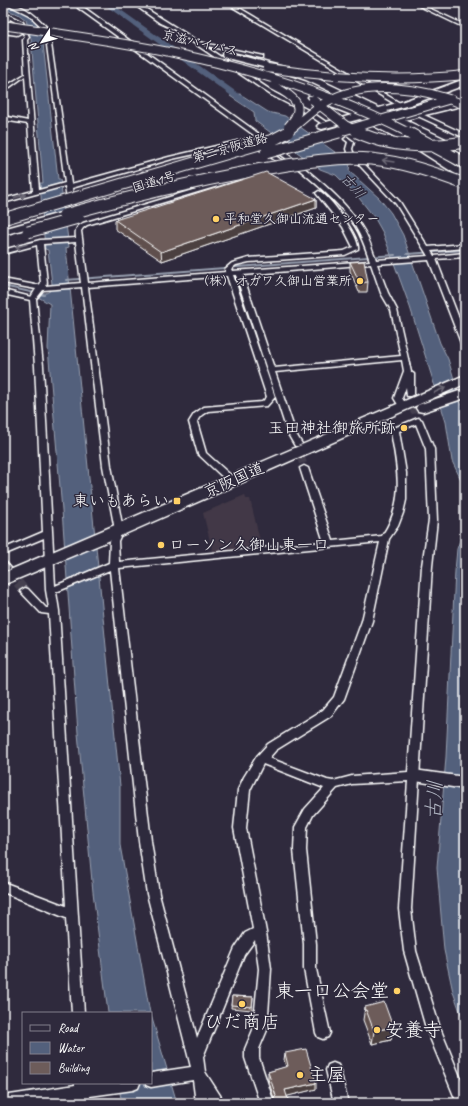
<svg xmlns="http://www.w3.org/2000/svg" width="468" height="1106" viewBox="0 0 468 1106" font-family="Caveat,'Klee One',sans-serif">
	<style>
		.built { fill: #423946 }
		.water { fill: #53607c; stroke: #98a0b0 }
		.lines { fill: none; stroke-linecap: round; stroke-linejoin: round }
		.stream-far1 { stroke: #98a0b0; stroke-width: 1.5 }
		.stream { stroke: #98a0b0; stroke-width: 2 }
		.river { fill: #53607c; fill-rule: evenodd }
		.street-tunnel-far2 { stroke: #443f50; stroke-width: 6; stroke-dasharray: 6 3; stroke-linecap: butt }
		.street-tunnel-far1 { stroke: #443f50; stroke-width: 8; stroke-dasharray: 8 4; stroke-linecap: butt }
		.street-tunnel { stroke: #443f50; stroke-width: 10; stroke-dasharray: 10 5; stroke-linecap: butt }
		.street-casing { stroke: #fff; stroke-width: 3 }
		.secondary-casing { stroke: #fff; stroke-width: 3 }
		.highway-casing { stroke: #fff; stroke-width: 3 }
		.street { fill: #2f2a3d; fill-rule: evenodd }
		.secondary { fill: #2f2a3d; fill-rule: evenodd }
		.highway { fill: #2f2a3d; fill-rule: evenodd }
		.highway-bridge-far1-casing { stroke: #fff; stroke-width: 10; stroke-linecap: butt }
		.highway-bridge-casing { stroke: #fff; stroke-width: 13; stroke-linecap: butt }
		.highway-bridge-far1 { stroke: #2f2a3d; stroke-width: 8 }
		.highway-bridge { stroke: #2f2a3d; stroke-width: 11 }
		.wall { fill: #5e4f4d; stroke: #fff }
		.shaded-wall { fill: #4c403f; stroke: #fff }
		.building { fill: #6d5c5a; stroke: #fff }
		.oneway { stroke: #6d6a77 }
		.poi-dot { fill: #ffd166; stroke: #2f2a3d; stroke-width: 1.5 }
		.labels { text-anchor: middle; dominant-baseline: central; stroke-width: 3; stroke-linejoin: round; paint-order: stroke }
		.far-street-label { font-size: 13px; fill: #fff; stroke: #2f2a3d }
		.far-poi-label { font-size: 13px; fill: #fff; stroke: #2f2a3d; text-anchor: start }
		.far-water-label { font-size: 14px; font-style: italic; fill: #b2b7c4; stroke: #2f2a3d }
		.poi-label { font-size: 16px; fill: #fff; stroke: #2f2a3d; text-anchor: end }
		.street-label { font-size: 16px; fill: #fff; stroke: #2f2a3d }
		.near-poi-label { font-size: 19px; fill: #fff; stroke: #2f2a3d; text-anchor: start }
		.near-water-label { font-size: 20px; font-style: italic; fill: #b2b7c4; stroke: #2f2a3d }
	</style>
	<rect width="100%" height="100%" fill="#2f2a3d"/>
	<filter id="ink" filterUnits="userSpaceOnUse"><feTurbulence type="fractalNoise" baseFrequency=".025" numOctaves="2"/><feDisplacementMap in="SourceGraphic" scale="8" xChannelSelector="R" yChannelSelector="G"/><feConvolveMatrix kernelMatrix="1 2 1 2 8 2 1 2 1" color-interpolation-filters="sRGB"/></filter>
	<g filter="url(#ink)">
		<!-- built -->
		<path class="built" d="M 245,495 L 246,499 L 250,499 L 262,549 L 213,553 L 203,513 Z"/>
		<!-- water -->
		<path class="water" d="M 3,4 C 19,10 37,16 42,34 L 58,179 L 60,179 L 69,247 L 66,248 L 120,786 L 120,845 L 150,1013 L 108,1013 L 93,892 L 78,733 L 62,510 L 48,348 L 50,304 L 38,297 L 42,293 L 46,293 L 50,291 L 52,284 L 48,250 L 45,249 L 40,183 L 43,183 L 31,39 L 26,20 L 18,14 L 3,9 Z
			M 240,94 L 268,112 L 285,116 L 350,163 L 349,171 L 379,198 L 391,213 L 403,235 L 440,343 L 448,359 L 465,416 L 465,488 L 452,461 L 446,422 L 410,307 L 383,233 L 374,217 L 359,198 L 336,175 L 320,169 L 255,121 L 254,112 L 230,96 Z
			M 465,525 L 465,1025 L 453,992 L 444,950 L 437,868 L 446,757 L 455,571 L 457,549 Z
			M 151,1015 L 177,1103 L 122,1103 L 118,1083 L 151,1083 Z"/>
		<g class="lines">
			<!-- stream-far1 -->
			<path class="stream-far1" d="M 224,3 L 290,41
				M 312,54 L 345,74
				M 355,80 L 365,87"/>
			<!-- stream -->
			<path class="stream" d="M 454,133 L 465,138
				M 407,254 L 465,250
				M 66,280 L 395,255
				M 3,286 L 44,295"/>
			<!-- river -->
			<path class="river" d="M 102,3 L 111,3 L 259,108 L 257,110 L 251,110 Z"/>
			<!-- street-tunnel-far2 -->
			<path class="street-tunnel-far2" d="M 440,168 L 449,163"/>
			<!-- street-tunnel-far1 -->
			<path class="street-tunnel-far1" d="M 410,394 L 417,423
				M 298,444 L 304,468"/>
			<!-- street-tunnel -->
			<path class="street-tunnel" d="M 8,571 L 25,591"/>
			<!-- street casing -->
			<g class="street-casing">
				<path id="street" d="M 5,3 C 23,3 38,17 49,30 L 71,184 L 169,157 L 246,139 L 254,141 L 287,164 L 286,169 L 281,170 L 282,165 L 250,143 L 246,143 L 172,159 L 72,188 L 76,220 L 73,222 L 70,220 L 65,186 L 3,203 L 3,199 L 33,191 L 28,124 L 3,120 L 3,116 L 28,121 L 25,76 L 3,92 L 3,88 L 25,74 L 23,40 L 25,37 L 19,24 L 3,15 L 3,12 L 23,22 L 29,37 L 27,40 L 39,190 L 65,183 L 45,30 L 29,15 Z
					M 76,3 L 80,3 L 82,6 L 291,157 C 316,178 344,199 361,226 C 368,236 372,248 376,260 L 428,256 L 396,204 L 347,152 L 346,149 L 348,142 L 344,139 L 347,137 L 354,142 L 352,149 L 353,152 L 400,202 L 428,247 L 465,244 L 465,248 L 431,251 L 434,256 L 465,253 L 465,257 L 436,259 L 465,334 L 465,345 L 461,343 L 429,260 L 377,264 L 388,293 L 397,310 L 411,372 L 414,374 L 414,394 L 410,396 L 407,396 L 406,387 L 402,398 L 407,406 L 406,408 L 400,408 L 394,398 L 404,371 L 402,360 L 275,372 L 296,434 L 302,444 L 298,446 L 295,446 L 288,434 L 236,275 L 233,275 L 275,397 L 267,406 L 208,411 C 203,414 199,416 197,422 L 206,453 L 235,479 L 236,481 L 232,484 L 229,483 L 198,454 L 189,422 L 194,414 L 204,407 L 262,402 L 267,397 L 227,276 L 88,287 L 111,466 L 123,530 L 118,541 L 119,562 L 324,542 L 300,468 L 304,466 L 308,468 L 333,541 L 382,536 C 405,502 398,471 391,432 L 378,430 L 374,428 L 378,426 L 394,428 L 418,418 L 422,420 L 434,449 L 437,520 L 432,566 L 411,909 L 416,951 L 440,1028 L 465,1089 L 465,1103 L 457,1103 L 426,1028 L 404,951 L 399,909 L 408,781 L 352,784 L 337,788 L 313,815 L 307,827 L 306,850 L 316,944 L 316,969 L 330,1033 L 328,1037 L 323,1039 L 318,1037 L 316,1033 L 304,969 L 304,944 L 294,850 L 295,827 L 305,809 L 324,788 L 263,764 L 250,790 L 246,828 L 266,932 L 271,969 L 267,1030 L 259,1049 L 259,1058 L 274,1103 L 260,1103 L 245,1058 L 245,1049 L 253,1030 L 259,969 L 255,940 L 244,955 L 203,1057 L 205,1072 L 225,1103 L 196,1103 L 193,1080 L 151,1087 L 146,1085 L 146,1083 L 151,1083 L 151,1073 L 191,1067 L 147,894 L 139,841 L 110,570 L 56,592 L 59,611 L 84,1013 L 72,1013 L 66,918 L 3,892 L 3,882 L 66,906 L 49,614 L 41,613 L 20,591 L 25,588 L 28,589 L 46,608 L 49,608 L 46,590 L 44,538 L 3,555 L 3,549 L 43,532 L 35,366 L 30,300 L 3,294 L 3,290 L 31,297 L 36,289 L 3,283 L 3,279 L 35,285 L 39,285 L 41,283 L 37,245 L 3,254 L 3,250 L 40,240 L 76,238 C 75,230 76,227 83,223 L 236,177 L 239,179 L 238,180 L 87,225 L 83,228 L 81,231 L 88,283 L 226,272 L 225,269 L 232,263 L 249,258 L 344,251 L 353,247 L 343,227 L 316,193 L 319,191 C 330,196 360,238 358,249 L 345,255 L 249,262 L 236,265 L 231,269 L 232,271 L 370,261 C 366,249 362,237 355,226 C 338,200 311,180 287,159 L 78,8 ZM 76,242 L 81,283 L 45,286 L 47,283 L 43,244 ZM 371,264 L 381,293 L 391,310 L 401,356 L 274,368 L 243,275 ZM 82,287 L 103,466 L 115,530 L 110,541 L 109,563 L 55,586 L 43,366 L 36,299 L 43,290 ZM 416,424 L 426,449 L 429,520 L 422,566 L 408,772 L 352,776 L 333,781 L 327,780 L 269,758 L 276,750 L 331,716 L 344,699 L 372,621 L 389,539 L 398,526 L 403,513 L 406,500 L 406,473 L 399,431 ZM 380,542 L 362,621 L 334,697 L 323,710 L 268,744 L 257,756 L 244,777 L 238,790 L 234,828 L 253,929 L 245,933 L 235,948 L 197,1038 L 159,894 L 151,841 L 119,568 Z
					M 132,3 L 137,3 L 199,42 L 263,56 L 263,58 L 261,58 L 203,45 L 275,93 L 310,111 L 326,122 L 321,123 L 306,113 L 271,95 L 173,29 L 160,23 Z
					M 226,3 L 231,3 L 400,103 L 395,104 Z
					M 413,3 L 418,3 L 465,25 L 465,28 Z
					M 422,114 L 465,134 L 465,138 L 420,117 L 419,116 Z
					M 143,172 L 145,173 L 173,191 L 168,192 L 141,175 L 141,173 Z
					M 3,561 C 7,562 8,565 11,568 L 9,570 L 3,570 Z
					M 333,1063 L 338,1065 L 340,1070 L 348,1103 L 334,1103 L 326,1070 L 328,1065 Z
					M 75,1083 L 140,1083 L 138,1088 L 133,1090 L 90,1096 L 91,1103 L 77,1103 L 77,1098 L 47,1103 L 3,1103 L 3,1096 L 75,1085 Z"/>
			</g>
			<!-- secondary casing -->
			<g class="secondary-casing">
				<path id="secondary" d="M 414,770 L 465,777 L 465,789 L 409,780 L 407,776 L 409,772 Z"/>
			</g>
			<!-- highway casing -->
			<g class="highway-casing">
				<path id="highway" d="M 3,17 L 9,17 L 10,19 L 9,21 L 3,21 Z
					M 3,29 L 17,31 L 21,33 L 17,35 L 3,33 Z
					M 226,52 L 288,68 L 312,76 L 379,108 L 404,101 L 465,79 L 465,85 L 410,105 L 387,111 L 397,116 L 465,99 L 465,105 L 405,120 L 465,148 L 465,155 L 395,123 L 391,122 L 389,120 L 377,114 L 370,116 C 404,131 435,151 465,172 L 465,180 L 407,143 L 360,119 L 322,129 L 319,128 L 317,126 L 319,124 L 352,115 L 310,99 L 308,97 L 310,95 L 316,95 L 362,112 L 370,110 L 306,80 L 282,72 L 223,57 L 222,55 L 223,53 Z
					M 64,212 L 69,215 L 68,217 L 3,235 L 3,229 Z
					M 465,375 L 465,384 L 125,534 L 3,585 L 3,573 Z
					M 465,389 L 465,398 L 423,412 L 418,411 L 416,408 L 418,405 Z"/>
			</g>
			<!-- street -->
			<use href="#street" class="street"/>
			<!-- secondary -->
			<use href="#secondary" class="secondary"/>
			<!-- highway -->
			<use href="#highway" class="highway"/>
			<!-- highway-bridge-far1 casing -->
			<g class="highway-bridge-far1-casing">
				<path id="highway-bridge-far1" d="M 3,25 C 60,34 117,41 174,53 C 255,70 335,95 409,133
					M 267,68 C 333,78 398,82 465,75
					M 273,86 C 294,96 308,106 288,127
					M 313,100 L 345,125 L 360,133
					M 286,133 C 300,123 312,109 328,101 C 369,79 424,88 465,105
					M 336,133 L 451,99"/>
			</g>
			<!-- highway-bridge casing -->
			<g class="highway-bridge-casing">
				<path id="highway-bridge" d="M 357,132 C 391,148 429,148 465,142
					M 407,132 L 465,163
					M 266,153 L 339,132
					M 64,215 C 128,197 192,182 257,170 C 294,164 333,156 371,159 C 404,162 435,173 465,184
					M 3,219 L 273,140 L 288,132
					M 28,232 L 78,218"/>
			</g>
			<!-- highway-bridge-far1 -->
			<use href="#highway-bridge-far1" class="highway-bridge-far1"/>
			<!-- highway-bridge -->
			<use href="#highway-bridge" class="highway-bridge"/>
		</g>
		<!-- wall -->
		<path class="wall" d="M 316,199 L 316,208 L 162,261 L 115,229 L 115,220 Z
			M 350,262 L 368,282 L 367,292 L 359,292 L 350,271 Z
			M 232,996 L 253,997 L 252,1010 L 231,1008 Z
			M 365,1007 L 393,1027 L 391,1040 L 372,1044 L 363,1020 Z
			M 285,1053 L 316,1089 L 287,1096 L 289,1103 L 274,1103 L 274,1098 L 268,1079 L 268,1072 L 286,1067 L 284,1060 Z"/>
		<!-- shaded-wall -->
		<path class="shaded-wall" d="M 316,199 L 316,208 L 162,261 L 161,252 Z
			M 393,1027 L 391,1040 L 372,1044 L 374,1031 Z
			M 316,1083 L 316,1089 L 284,1097 L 285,1090 Z"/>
		<!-- building -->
		<path class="building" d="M 266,172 L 316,199 L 161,252 L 115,220 Z
			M 364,261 L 368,282 L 360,283 L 350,262 Z
			M 232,996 L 253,997 L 252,1007 L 231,1005 Z
			M 384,1002 L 393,1027 L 374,1031 L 365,1007 Z
			M 306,1049 L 316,1083 L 285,1090 L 289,1103 L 275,1103 L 274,1098 L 276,1096 L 268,1072 L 288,1066 L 285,1053 Z"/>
		<!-- one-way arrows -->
		<defs><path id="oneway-shaft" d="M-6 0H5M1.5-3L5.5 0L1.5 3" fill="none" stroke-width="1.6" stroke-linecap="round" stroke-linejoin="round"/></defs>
		<g class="oneway">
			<use href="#oneway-shaft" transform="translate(388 161) rotate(-171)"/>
			<use href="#oneway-shaft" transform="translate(20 196) rotate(-16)"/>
			<use href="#oneway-shaft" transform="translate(21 246) rotate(164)"/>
			<use href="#oneway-shaft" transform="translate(440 390) rotate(-24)"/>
		</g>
	</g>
	<!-- markers -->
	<g class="poi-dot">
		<circle cx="216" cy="219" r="4"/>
		<circle cx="360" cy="281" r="4"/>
		<circle cx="404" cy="428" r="4"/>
		<rect x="173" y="497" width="8" height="8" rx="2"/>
		<circle cx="161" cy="545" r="4"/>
		<circle cx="397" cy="991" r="4"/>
		<circle cx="242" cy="1004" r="4"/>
		<circle cx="377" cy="1030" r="4"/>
		<circle cx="300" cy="1075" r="4"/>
	</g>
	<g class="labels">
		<!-- far-street labels -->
		<g class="far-street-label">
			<text transform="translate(200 43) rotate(13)">京滋バイパス</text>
			<text transform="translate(230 148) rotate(-16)">第二京阪道路</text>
			<text transform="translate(154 182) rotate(-17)">国道1号</text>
		</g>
		<!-- far-poi labels -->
		<g class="far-poi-label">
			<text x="224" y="219">平和堂久御山流通センター</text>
			<text x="352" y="281" text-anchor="end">（株）オガワ久御山営業所</text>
		</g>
		<!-- far-water labels -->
		<g class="far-water-label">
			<text transform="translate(353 186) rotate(49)">古川</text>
		</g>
		<!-- poi labels -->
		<g class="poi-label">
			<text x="396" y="428">玉田神社御旅所跡</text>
			<text x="169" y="501">東いもあらい</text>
			<text x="169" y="545" text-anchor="start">ローソン久御山東一口</text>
		</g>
		<!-- street labels -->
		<g class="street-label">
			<text transform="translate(234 480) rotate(-24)">京阪国道</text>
		</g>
		<!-- near-poi labels -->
		<g class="near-poi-label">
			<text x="389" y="991" text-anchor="end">東一口公会堂</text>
			<text x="242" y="1022" text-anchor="middle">ひだ商店</text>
			<text x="385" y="1030">安養寺</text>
			<text x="308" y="1075">主屋</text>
		</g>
		<!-- near-water labels -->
		<g class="near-water-label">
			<text transform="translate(434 800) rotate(-87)">古川</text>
		</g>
	</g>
	<!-- margin -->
	<rect width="468" height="1106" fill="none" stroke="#2f2a3d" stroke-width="16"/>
	<rect x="8" y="8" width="452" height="1090" fill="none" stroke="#fff" stroke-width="1.5" filter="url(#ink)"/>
	<!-- legend -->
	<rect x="22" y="1012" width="130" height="72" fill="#2f2a3d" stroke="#827f8b"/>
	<rect x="30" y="1025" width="20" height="6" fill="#2f2a3d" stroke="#827f8b"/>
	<text x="58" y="1032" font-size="12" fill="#ffffff">Road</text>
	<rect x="30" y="1042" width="20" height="12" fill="#53607c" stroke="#827f8b"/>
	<text x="58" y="1052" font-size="12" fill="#ffffff">Water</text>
	<rect x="30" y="1062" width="20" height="12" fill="#6d5c5a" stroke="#827f8b"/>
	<text x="58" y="1072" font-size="12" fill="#ffffff">Building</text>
	<!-- north arrow -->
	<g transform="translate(42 42) rotate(234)" stroke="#2f2a3d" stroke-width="3" paint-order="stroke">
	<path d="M0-3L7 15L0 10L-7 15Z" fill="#ffffff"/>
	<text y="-6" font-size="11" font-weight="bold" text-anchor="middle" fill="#ffffff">N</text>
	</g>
</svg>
